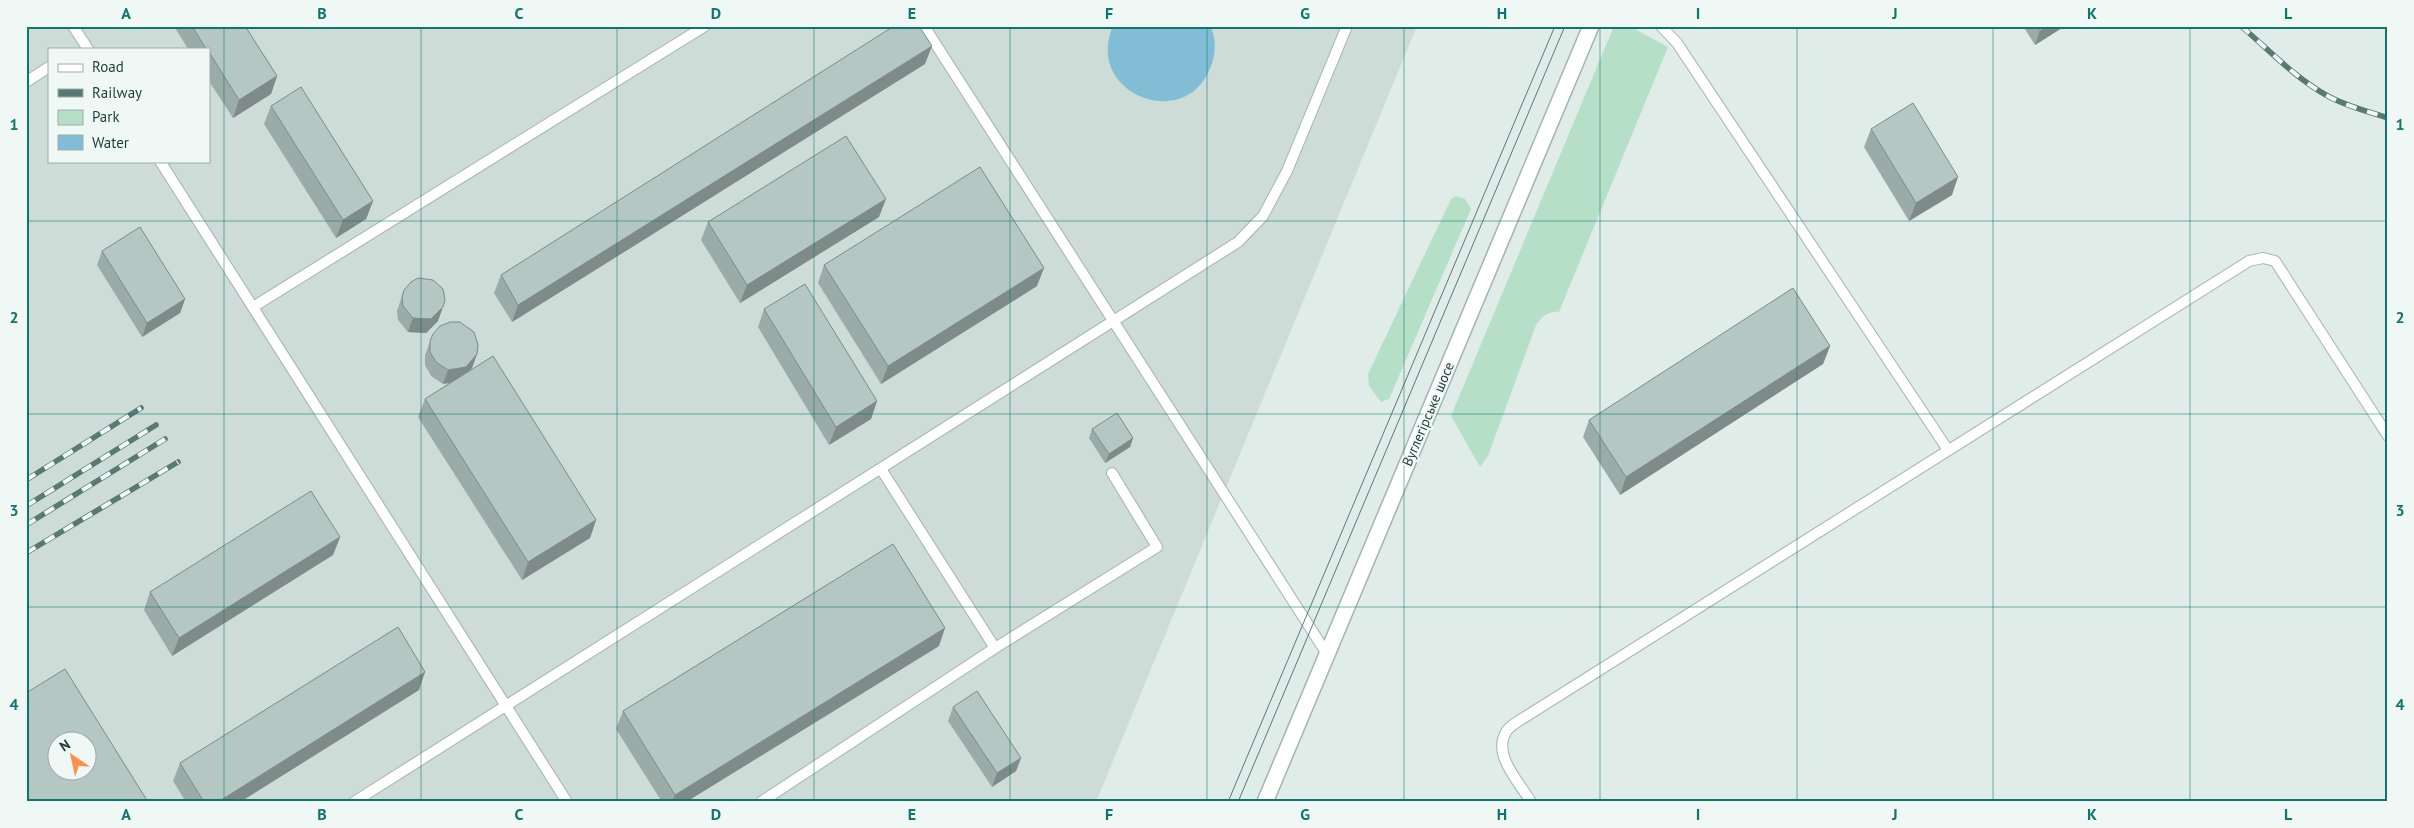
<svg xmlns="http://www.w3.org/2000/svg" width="2414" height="828" viewBox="0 0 2414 828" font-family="'PT Sans',sans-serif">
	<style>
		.built { fill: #cddcd7; fill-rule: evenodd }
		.green { fill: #b6dfc7 }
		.water { fill: #82bdd6 }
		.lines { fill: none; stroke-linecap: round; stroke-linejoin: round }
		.service-casing { stroke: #a2b4b0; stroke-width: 12 }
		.tertiary-casing { stroke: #a2b4b0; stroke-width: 18 }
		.service { stroke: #fff; stroke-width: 10 }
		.tertiary { stroke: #fff; stroke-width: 15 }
		.tram { stroke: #597975; stroke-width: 1 }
		.rail-casing { stroke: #597975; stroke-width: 5.5 }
		.rail { stroke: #f0f8f5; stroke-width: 4; stroke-dasharray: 11; stroke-linecap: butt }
		.wall { fill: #9baba7 }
		.shaded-wall { fill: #7e8b88 }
		.building { fill: #b4c7c2; stroke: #7e8b88; fill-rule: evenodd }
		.grid { fill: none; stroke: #0f766e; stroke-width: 1; stroke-opacity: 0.55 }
		.labels { text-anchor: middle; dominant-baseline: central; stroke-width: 4.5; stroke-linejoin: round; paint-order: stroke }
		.street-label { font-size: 14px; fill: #1f3d3a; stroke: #f0f8f5 }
		.neatline { fill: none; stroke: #0f766e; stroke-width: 2 }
		.grid-label { font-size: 16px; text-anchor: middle; font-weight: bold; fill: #0f766e }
	</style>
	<rect width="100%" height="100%" fill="#dfece8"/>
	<!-- built -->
	<path class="built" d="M 26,26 L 1417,26 L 1096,802 L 26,802 ZM 49,49 L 209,49 L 209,161 L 49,161 ZM 58,740 L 88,740 L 88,770 L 58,770 Z"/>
	<!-- green -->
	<path class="green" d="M 1614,26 L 1629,26 L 1668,47 L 1559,312 C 1547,311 1543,316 1536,325 L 1488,456 L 1480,467 L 1451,416 Z
		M 1456,196 L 1465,199 L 1471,209 L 1389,399 L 1381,402 L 1369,386 L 1368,374 L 1451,199 Z"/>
	<!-- water -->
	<path class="water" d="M 1113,26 L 1210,26 C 1216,38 1216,51 1212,63 C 1190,135 1083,95 1113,26 Z"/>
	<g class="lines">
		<!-- service casing -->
		<g class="service-casing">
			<path id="service" d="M 73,26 L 88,49
				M 924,26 L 1327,654
				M 1661,26 L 1677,43 L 1948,450
				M 26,82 L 49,67
				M 160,161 L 567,802
				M 253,307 L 705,26
				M 881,469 L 995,648
				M 354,802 L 1238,242 L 1263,216 L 1287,171 L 1347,26
				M 761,802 L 995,648 L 1157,547 L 1112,473
				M 1531,802 C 1520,783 1492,755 1506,732 C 1508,728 1513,725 1517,722 L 2249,261 L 2263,258 L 2275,261 L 2388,436"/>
		</g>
		<!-- tertiary casing -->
		<g class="tertiary-casing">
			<path id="tertiary" d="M 1265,802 L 1591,26"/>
		</g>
		<!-- service -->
		<use href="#service" class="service"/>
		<!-- tertiary -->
		<use href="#tertiary" class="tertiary"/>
		<!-- tram -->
		<path class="tram" d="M 1228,802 L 1555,26
			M 1238,802 L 1565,26"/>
		<!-- rail casing -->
		<g class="rail-casing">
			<path id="rail" d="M 2241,26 C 2268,49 2294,77 2326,95 C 2345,106 2367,111 2388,118
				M 26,480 L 141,408
				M 26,506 L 156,425
				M 26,525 L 165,439
				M 26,553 L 178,462"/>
		</g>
		<!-- rail -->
		<use href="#rail" class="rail"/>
	</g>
	<!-- wall -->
	<path class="wall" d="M 174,26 L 245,26 L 277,76 L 271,94 L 233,118 L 209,81 L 209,49 L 188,49 Z
		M 2023,26 L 2065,26 L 2035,45 Z
		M 925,64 L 512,322 L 494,293 L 501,275 Z
		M 271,106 L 373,201 L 366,219 L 336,238 L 264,124 Z
		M 1871,129 L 1952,195 L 1909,221 L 1864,147 Z
		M 879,217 L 740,303 L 701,240 L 708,222 Z
		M 102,251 L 185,299 L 180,313 L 142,337 L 97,265 Z
		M 824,265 L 1037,286 L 881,384 L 818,283 Z
		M 404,290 L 438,321 L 426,333 L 408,332 L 398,320 L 397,311 Z
		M 764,309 L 877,401 L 871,419 L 829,445 L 758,327 Z
		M 433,334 L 477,354 L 472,368 L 470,370 L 596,520 L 590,538 L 522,580 L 418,417 L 425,399 L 451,382 L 443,384 L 431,376 L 425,365 L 425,355 Z
		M 1830,346 L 1823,364 L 1620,495 L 1583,437 L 1589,420 Z
		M 1092,429 L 1133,438 L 1130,447 L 1105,463 L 1089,438 Z
		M 340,537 L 333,555 L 172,656 L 144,610 L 150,592 Z
		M 939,646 L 686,802 L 662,802 L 616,729 L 623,711 Z
		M 419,690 L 240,802 L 186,802 L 173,781 L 180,763 Z
		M 953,707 L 1021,758 L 1016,771 L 992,787 L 948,721 Z"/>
	<!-- shaded-wall -->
	<path class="shaded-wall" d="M 2048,26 L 2065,26 L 2035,45 L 2040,31 Z
		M 932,46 L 925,64 L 512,322 L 518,305 Z
		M 277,76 L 271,94 L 233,118 L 239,100 Z
		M 1958,177 L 1952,195 L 1909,221 L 1916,203 Z
		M 886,199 L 879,217 L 740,303 L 747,285 Z
		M 373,201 L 366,219 L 336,238 L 343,220 Z
		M 1044,268 L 1037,286 L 881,384 L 888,366 Z
		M 185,299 L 180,313 L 142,337 L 147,323 Z
		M 443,307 L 438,321 L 426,333 L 408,332 L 413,318 Z
		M 1830,346 L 1823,364 L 1620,495 L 1626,477 Z
		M 477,354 L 472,368 L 461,381 L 443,384 L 448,370 Z
		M 877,401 L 871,419 L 829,445 L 836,427 Z
		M 1133,438 L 1130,447 L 1105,463 L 1109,454 Z
		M 596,520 L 590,538 L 522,580 L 528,562 Z
		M 340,537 L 333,555 L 172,656 L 179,638 Z
		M 945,628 L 939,646 L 686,802 L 672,802 L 675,795 Z
		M 425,672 L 419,690 L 240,802 L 218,802 Z
		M 1021,758 L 1016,771 L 992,787 L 997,773 Z"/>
	<!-- building -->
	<path class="building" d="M 192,26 L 245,26 L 277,76 L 239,100 L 209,52 L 209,49 L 206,49 Z
		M 894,26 L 919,26 L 932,46 L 518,305 L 501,275 Z
		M 2037,26 L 2048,26 L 2040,31 Z
		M 301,87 L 373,201 L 343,220 L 271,106 Z
		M 1913,103 L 1958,177 L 1916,203 L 1871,129 Z
		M 846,136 L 886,199 L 747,285 L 708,222 Z
		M 980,167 L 1044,268 L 888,366 L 824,265 Z
		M 140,227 L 185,299 L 147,323 L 102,251 Z
		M 418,278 L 433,280 L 443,289 L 445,300 L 443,307 L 431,319 L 413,318 L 403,306 L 402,297 L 404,290 L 411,282 Z
		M 805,284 L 877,401 L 836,427 L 764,309 Z
		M 1793,288 L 1830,346 L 1626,477 L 1589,420 Z
		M 450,322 L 460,322 L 474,332 L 478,345 L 477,354 L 466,367 L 448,370 L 436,362 L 430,352 L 430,341 L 433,334 L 440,326 Z
		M 493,356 L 596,520 L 528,562 L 425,399 Z
		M 1117,413 L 1133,438 L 1109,454 L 1092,429 Z
		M 311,491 L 340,537 L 179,638 L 150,592 Z
		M 893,544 L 945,628 L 675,795 L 623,711 Z
		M 398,627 L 425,672 L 218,802 L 204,802 L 180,763 Z
		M 65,669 L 148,802 L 26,802 L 26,693 ZM 58,740 L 88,740 L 88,770 L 58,770 Z
		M 977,691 L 1021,758 L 997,773 L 953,707 Z"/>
	<!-- grid -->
	<path class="grid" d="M 224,26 L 224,802M 421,26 L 421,802M 617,26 L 617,802M 814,26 L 814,802M 1010,26 L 1010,802M 1207,26 L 1207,802M 1404,26 L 1404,802M 1600,26 L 1600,802M 1797,26 L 1797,802M 1993,26 L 1993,802M 2190,26 L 2190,802M 26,221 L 2388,221M 26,414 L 2388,414M 26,607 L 2388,607"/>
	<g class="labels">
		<!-- street labels -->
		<g class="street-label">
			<text transform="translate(1428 414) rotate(-67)">Вуглегірське шосе</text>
		</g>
	</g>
	<!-- border -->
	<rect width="2414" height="828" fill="none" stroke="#f0f8f5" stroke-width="55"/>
	<!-- legend -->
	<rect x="48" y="48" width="162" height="115" fill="#f0f8f5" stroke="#9cadaa"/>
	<rect x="58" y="64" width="25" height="8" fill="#ffffff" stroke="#9cadaa"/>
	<text x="92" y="72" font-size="15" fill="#1f3d3a">Road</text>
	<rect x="58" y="89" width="25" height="8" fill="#597975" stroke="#9cadaa"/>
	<text x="92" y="98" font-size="15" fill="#1f3d3a">Railway</text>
	<rect x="58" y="110" width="25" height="15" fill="#b6dfc7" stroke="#9cadaa"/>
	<text x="92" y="122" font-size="15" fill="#1f3d3a">Park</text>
	<rect x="58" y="135" width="25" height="15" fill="#82bdd6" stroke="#9cadaa"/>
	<text x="92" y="148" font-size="15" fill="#1f3d3a">Water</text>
	<!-- north arrow -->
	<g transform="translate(72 756) rotate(326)"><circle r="24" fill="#f0f8f5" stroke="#9cadaa"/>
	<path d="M0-4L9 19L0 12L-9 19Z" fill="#fd904c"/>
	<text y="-8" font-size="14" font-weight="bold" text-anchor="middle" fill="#1f3d3a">N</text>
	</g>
	<rect x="28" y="28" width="2358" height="772" class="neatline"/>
	<g class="grid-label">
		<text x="126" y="19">A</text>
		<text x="322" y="19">B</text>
		<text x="519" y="19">C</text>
		<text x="716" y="19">D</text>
		<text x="912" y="19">E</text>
		<text x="1109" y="19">F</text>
		<text x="1305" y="19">G</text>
		<text x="1502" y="19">H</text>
		<text x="1698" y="19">I</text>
		<text x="1895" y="19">J</text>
		<text x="2092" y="19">K</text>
		<text x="2288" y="19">L</text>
		<text x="14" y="130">1</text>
		<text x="2400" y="130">1</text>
		<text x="14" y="323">2</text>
		<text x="2400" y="323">2</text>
		<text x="14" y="516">3</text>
		<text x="2400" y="516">3</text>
		<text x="14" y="710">4</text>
		<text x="2400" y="710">4</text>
		<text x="126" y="820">A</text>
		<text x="322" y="820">B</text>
		<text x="519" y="820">C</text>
		<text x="716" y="820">D</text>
		<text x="912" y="820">E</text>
		<text x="1109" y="820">F</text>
		<text x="1305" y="820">G</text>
		<text x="1502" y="820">H</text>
		<text x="1698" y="820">I</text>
		<text x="1895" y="820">J</text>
		<text x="2092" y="820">K</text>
		<text x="2288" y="820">L</text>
	</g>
</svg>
